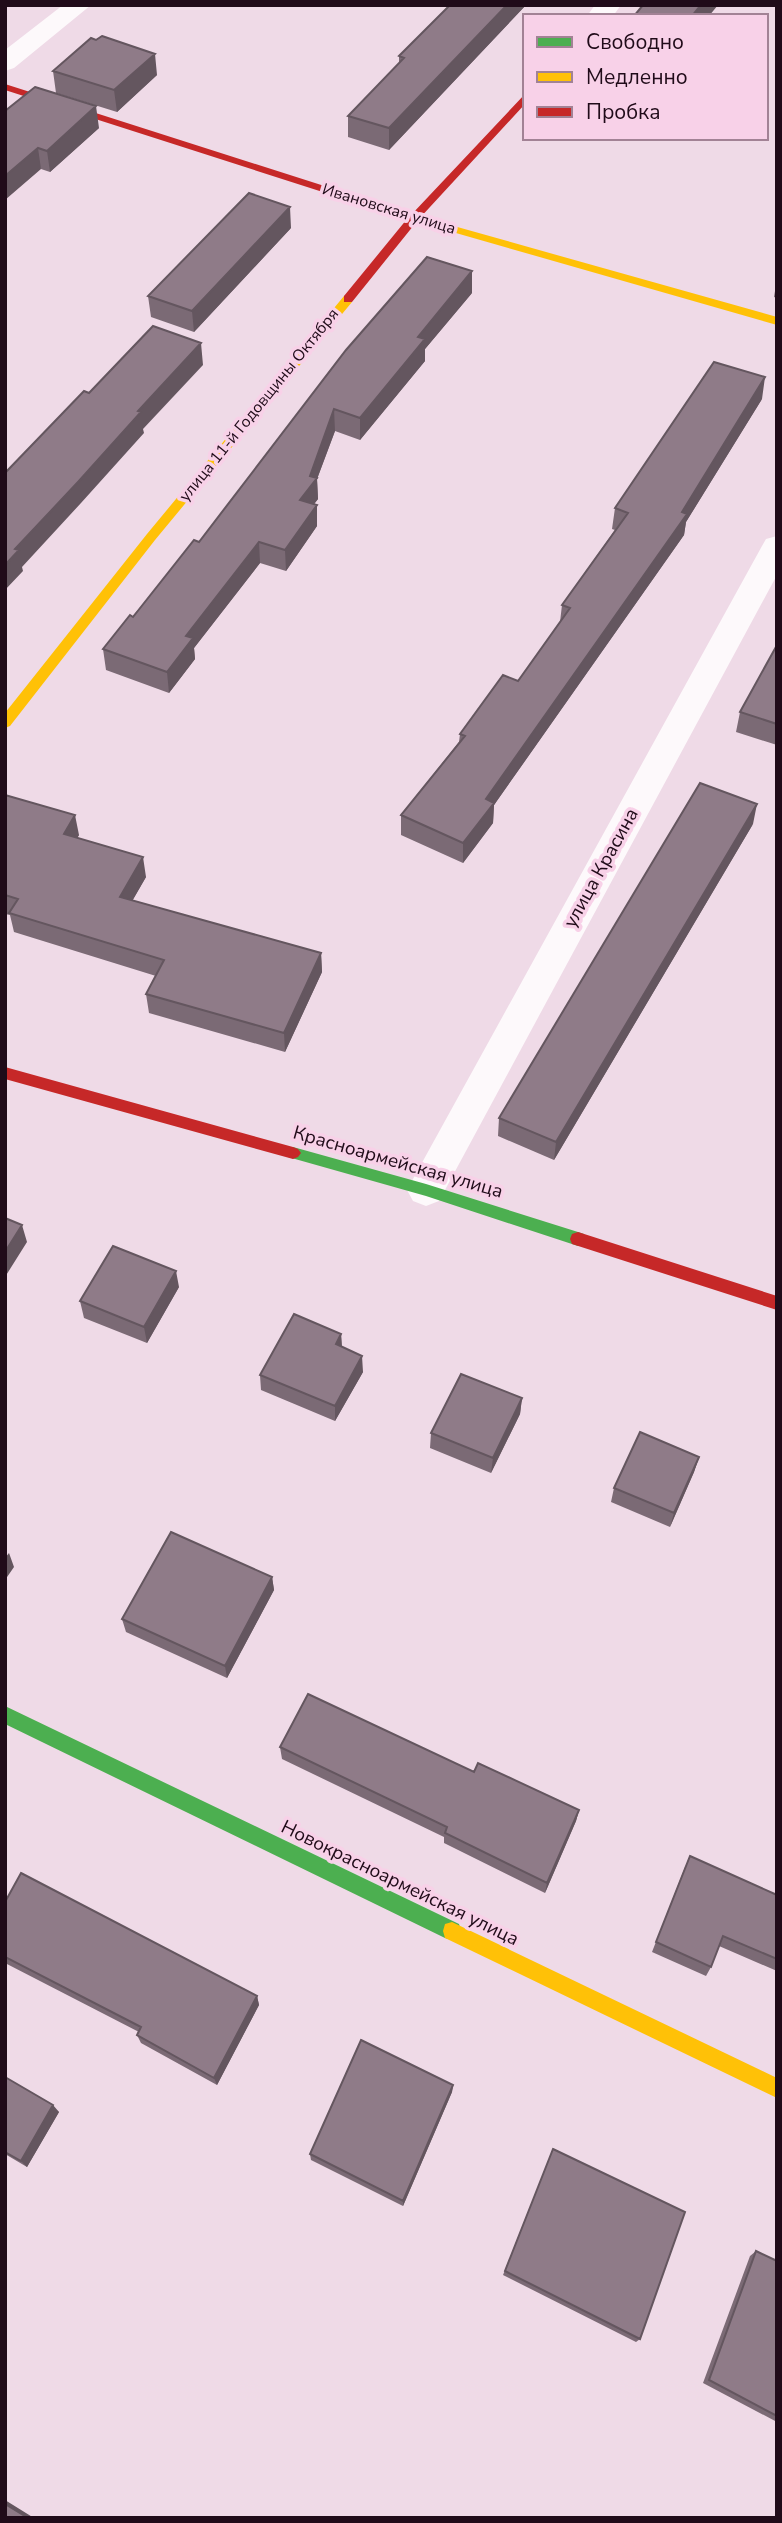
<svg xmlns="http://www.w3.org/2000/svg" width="782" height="2523" viewBox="0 0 782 2523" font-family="'Nunito Sans',sans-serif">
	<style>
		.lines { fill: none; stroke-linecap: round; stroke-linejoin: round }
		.street { fill: #fdf9fb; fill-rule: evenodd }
		.fast { fill: #4caf50; fill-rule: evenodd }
		.slow { fill: #ffc107; fill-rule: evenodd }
		.jam { fill: #c62828; fill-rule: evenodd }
		.wall { fill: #7b6a75 }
		.shaded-wall { fill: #64565f }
		.building { fill: #8f7b88; stroke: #64565f; stroke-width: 2 }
		.labels { text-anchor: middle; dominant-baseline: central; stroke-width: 7; stroke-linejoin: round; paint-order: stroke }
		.far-street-label { font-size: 16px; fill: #200b19; stroke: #f8d1e8 }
		.street-label { font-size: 19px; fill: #200b19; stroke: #f8d1e8 }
	</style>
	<rect width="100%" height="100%" fill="#efdae7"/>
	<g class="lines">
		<!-- street -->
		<path class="street" d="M 63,5 L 91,5 L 14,68 L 5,71 L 5,50 Z
			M 595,5 L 621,5 L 613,16 L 587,16 Z
			M 777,536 L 777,575 L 439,1201 L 426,1206 L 413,1201 L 407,1190 L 413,1179 L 762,546 L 766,539 Z"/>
		<!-- fast -->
		<path class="fast" d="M 293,1147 L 426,1184 L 578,1232 L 584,1234 L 586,1239 L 584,1244 L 578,1246 L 426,1196 L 288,1157 L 285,1153 L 288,1149 Z
			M 5,1706 L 459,1924 L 461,1931 L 459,1938 L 452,1940 L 445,1938 L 5,1724 Z"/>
		<!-- slow -->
		<path class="slow" d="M 411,214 L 777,317 L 777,325 L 407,219 L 405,217 Z
			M 348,295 L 352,296 L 352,302 L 155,540 L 10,726 L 5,728 L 5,713 L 147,534 L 344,296 Z
			M 452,1922 L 777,2078 L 777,2098 L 445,1938 L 443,1931 L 445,1924 Z"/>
		<!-- jam -->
		<path class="jam" d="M 5,84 L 412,214 L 525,94 L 525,104 L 418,220 L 352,302 L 344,302 L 344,296 L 407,219 L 5,90 Z
			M 5,1067 L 293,1147 L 298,1149 L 301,1153 L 298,1157 L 293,1159 L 5,1079 Z
			M 578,1232 L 777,1296 L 777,1310 L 572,1244 L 570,1239 L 572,1234 Z"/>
	</g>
	<!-- wall -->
	<path class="wall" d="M 450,5 L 526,5 L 389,150 L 348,137 L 348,116 L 399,63 L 399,56 Z
		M 53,71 L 157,75 L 117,112 L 56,93 Z
		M 5,111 L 99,128 L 50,172 L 41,169 Z
		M 291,228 L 194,332 L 151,317 L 148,296 Z
		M 777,279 L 777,298 L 774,297 Z
		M 472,293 L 425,349 L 425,361 L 360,440 L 335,431 L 317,479 L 318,499 L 314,504 L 317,505 L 317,526 L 286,571 L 260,563 L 194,648 L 195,659 L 169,693 L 106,670 L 103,649 L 199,542 L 346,350 Z
		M 762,399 L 686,522 L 684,535 L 494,805 L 493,823 L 463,863 L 401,835 L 401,815 L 459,742 L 460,734 L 518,681 L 560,622 L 562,605 L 615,530 L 612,529 L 615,508 Z
		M 777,645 L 777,745 L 736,732 L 740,712 Z
		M 5,795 L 79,835 L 77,838 L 146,877 L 132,901 L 321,953 L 322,972 L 285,1052 L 149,1013 L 146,994 L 156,976 L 14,932 L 10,915 L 5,914 Z
		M 753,824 L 554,1160 L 498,1136 L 499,1118 Z
		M 179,1287 L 147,1343 L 84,1318 L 80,1301 Z
		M 341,1334 L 342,1347 L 363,1372 L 335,1421 L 261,1390 L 260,1375 Z
		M 522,1398 L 520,1414 L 491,1473 L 430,1448 L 431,1433 Z
		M 699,1457 L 694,1472 L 670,1527 L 611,1502 L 614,1488 Z
		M 272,1577 L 274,1590 L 227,1678 L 126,1632 L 122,1619 Z
		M 280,1747 L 474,1772 L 579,1810 L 576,1821 L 545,1893 L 444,1843 L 444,1837 L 282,1759 Z
		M 685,1867 L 777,1895 L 777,1971 L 719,1946 L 711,1967 L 706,1976 L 652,1952 Z
		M 5,1902 L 257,1996 L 259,2005 L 217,2085 L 141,2043 L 137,2035 L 139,2032 L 5,1963 Z
		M 5,2077 L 59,2112 L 27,2167 L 5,2154 Z
		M 453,2085 L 452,2092 L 403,2206 L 311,2160 L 310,2154 Z
		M 553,2149 L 640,2339 L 636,2342 L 503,2275 Z
		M 756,2251 L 777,2261 L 777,2422 L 703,2383 L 750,2256 Z"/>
	<!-- shaded-wall -->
	<path class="shaded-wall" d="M 507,5 L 526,5 L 389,150 L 389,128 Z
		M 701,5 L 718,5 L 709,16 L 692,16 Z
		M 155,54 L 157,75 L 117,112 L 114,90 Z
		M 96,106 L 99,128 L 50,172 L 47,151 Z
		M 38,148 L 41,169 L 5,200 L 5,176 Z
		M 290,207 L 291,228 L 194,332 L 192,311 Z
		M 472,271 L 472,293 L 425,349 L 425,361 L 360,440 L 360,418 L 418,337 Z
		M 201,343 L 203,365 L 143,429 L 144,433 L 81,503 L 22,567 L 23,571 L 5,590 L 5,565 L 15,549 L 138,411 Z
		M 765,377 L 762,399 L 686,522 L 684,535 L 494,805 L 493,823 L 463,863 L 463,843 L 486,799 L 682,512 Z
		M 334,409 L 335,431 L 317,479 L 318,499 L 301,521 L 300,500 L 310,476 Z
		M 317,505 L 317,526 L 286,571 L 285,550 Z
		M 259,542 L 260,563 L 194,648 L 195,659 L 169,693 L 167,672 L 186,636 Z
		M 757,804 L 753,824 L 554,1160 L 556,1142 Z
		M 75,815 L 79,835 L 68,854 L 64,834 Z
		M 143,857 L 146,877 L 123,917 L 120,897 Z
		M 321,953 L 322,972 L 285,1052 L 284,1033 Z
		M 22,1225 L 27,1242 L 5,1277 L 5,1252 Z
		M 176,1271 L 179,1287 L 147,1343 L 144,1327 Z
		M 341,1334 L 342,1350 L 336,1344 Z
		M 362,1356 L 363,1372 L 335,1421 L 335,1406 Z
		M 522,1398 L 520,1414 L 491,1473 L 493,1458 Z
		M 699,1457 L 694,1472 L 670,1527 L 674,1513 Z
		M 9,1553 L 14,1567 L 5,1580 L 5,1558 Z
		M 272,1577 L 274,1590 L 227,1678 L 225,1666 Z
		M 579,1810 L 576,1821 L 545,1893 L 547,1883 Z
		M 257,1996 L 259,2005 L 217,2085 L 214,2078 Z
		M 453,2085 L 452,2092 L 403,2206 L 403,2201 Z
		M 53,2105 L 59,2112 L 27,2167 L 21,2161 Z
		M 5,2500 L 34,2518 L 28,2518 L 5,2504 Z"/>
	<!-- building -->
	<path class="building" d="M 450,5 L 507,5 L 389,128 L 348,116 L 404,58 L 399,56 Z
		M 643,5 L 701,5 L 692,16 L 634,16 Z
		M 102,36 L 155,54 L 114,90 L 53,71 L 91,38 L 96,40 Z
		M 35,87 L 96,106 L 47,151 L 38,148 L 5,176 L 5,111 Z
		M 249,193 L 290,207 L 192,311 L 148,296 Z
		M 427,257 L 472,271 L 418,337 L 425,339 L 360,418 L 334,409 L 310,476 L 317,478 L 300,500 L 317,505 L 285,550 L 259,542 L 186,636 L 193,638 L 167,672 L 103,649 L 130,615 L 133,617 L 194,540 L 199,542 L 346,350 Z
		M 153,326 L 201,343 L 138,411 L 141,412 L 78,482 L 15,549 L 19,550 L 5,565 L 5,473 L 84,391 L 89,393 Z
		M 714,362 L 765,377 L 682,512 L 687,514 L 486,799 L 494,803 L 463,843 L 401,815 L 465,736 L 460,734 L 503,675 L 518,681 L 570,608 L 562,605 L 628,513 L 615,508 Z
		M 777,645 L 777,724 L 740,712 Z
		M 700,783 L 757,804 L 556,1142 L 499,1118 Z
		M 5,795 L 75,815 L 64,834 L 143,857 L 120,897 L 321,953 L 284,1033 L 146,994 L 164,960 L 9,913 L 18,899 L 5,895 Z
		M 5,1218 L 22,1225 L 5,1252 Z
		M 113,1246 L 176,1271 L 144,1327 L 80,1301 Z
		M 294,1314 L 341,1334 L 336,1344 L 362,1356 L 335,1406 L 260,1375 Z
		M 461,1374 L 522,1398 L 493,1458 L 431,1433 Z
		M 640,1432 L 699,1457 L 674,1513 L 614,1488 Z
		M 171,1532 L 272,1577 L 225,1666 L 122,1619 Z
		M 308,1694 L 474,1772 L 478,1763 L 579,1810 L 547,1883 L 445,1833 L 447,1827 L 280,1747 Z
		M 690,1856 L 777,1895 L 777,1959 L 723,1936 L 711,1967 L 656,1942 Z
		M 21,1873 L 257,1996 L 214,2078 L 137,2035 L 141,2027 L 5,1957 L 5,1902 Z
		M 361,2040 L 453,2085 L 403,2201 L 310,2154 Z
		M 5,2077 L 53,2105 L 21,2161 L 5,2152 Z
		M 553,2149 L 685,2212 L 640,2339 L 505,2271 Z
		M 756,2251 L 777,2261 L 777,2416 L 709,2380 Z
		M 5,2504 L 28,2518 L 5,2518 Z"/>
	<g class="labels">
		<!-- far-street labels -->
		<g class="far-street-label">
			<text transform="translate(389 209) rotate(17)">Ивановская улица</text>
			<text transform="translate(259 405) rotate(-51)">улица 11-й Годовщины Октября</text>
		</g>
		<!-- street labels -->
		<g class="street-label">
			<text transform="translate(601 868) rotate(-61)">улица Красина</text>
			<text transform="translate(398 1162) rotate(16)">Красноармейская улица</text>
			<text transform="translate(400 1883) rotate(26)">Новокрасноармейская улица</text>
		</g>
	</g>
	<!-- border -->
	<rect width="782" height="2523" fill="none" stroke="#200b19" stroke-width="14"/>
	<!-- legend -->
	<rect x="523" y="14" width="245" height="126" fill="#f8d1e8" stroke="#a28295" stroke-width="2"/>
	<rect x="537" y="37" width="35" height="10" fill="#4caf50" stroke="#a28295" stroke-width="2"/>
	<text x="586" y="49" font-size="21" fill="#200b19">Свободно</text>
	<rect x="537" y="72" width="35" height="10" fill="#ffc107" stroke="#a28295" stroke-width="2"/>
	<text x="586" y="84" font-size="21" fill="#200b19">Медленно</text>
	<rect x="537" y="107" width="35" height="10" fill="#c62828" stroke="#a28295" stroke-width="2"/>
	<text x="586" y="119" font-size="21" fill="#200b19">Пробка</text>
</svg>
